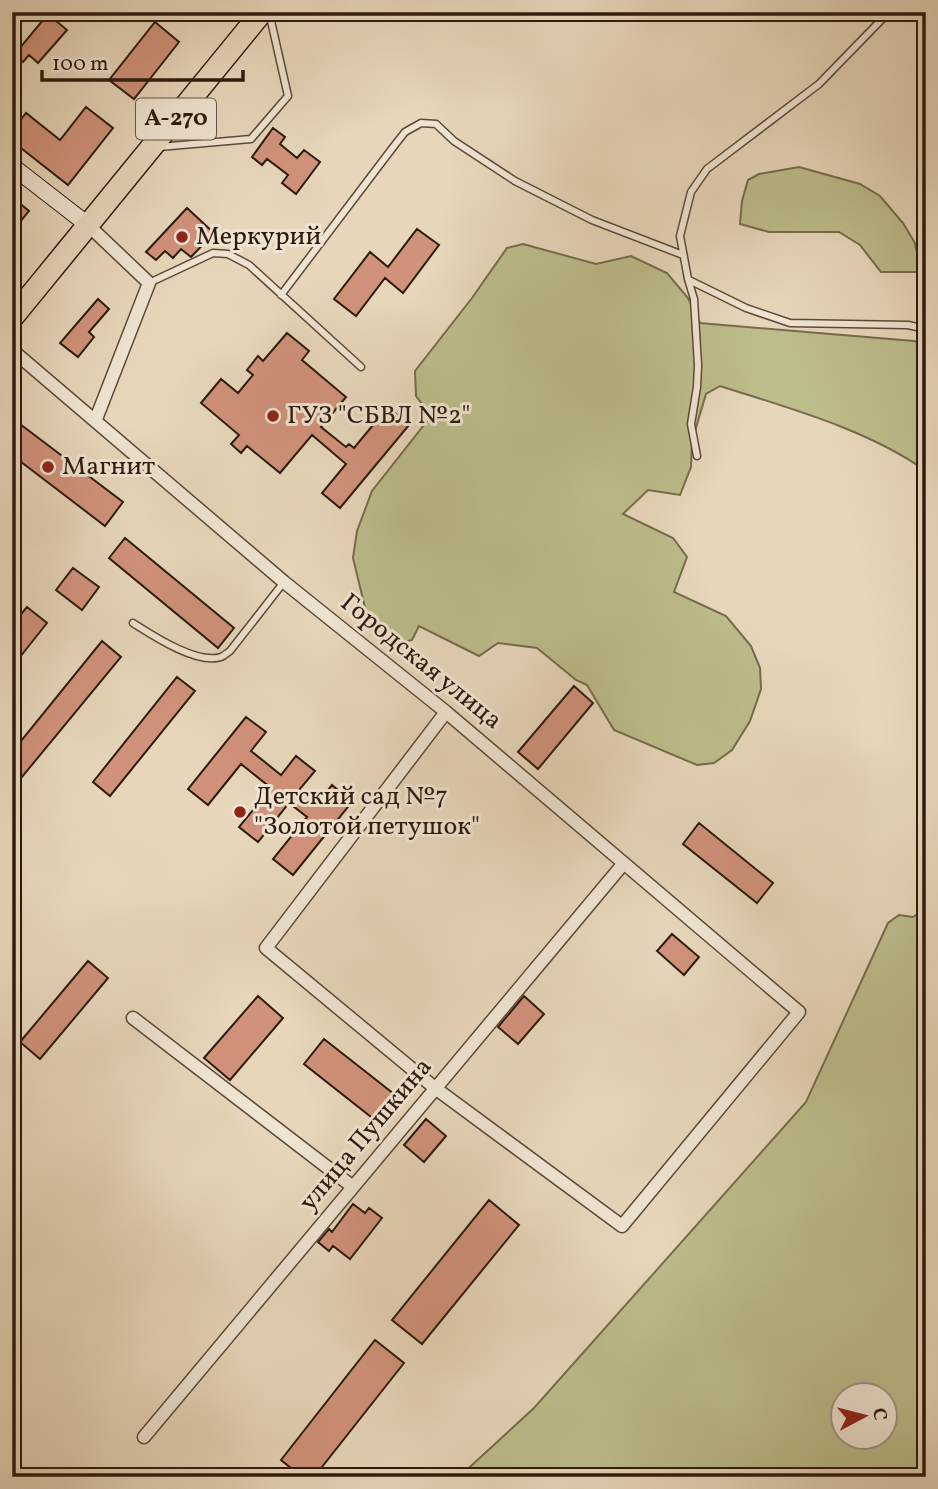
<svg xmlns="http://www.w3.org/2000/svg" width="938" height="1489" viewBox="0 0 938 1489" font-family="Vollkorn,serif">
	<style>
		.green { fill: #bdbc8b; stroke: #756c4c; stroke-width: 2; fill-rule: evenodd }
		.building { fill: #d0927a; stroke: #2d1b0e; stroke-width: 2 }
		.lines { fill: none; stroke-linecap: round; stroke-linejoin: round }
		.lane-casing { stroke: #5c4a39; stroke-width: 9 }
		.street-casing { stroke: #5c4a39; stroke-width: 15 }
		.secondary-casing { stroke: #2d1b0e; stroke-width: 18 }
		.highway-casing { stroke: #2d1b0e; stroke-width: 24 }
		.lane { stroke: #efe4d2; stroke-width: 6 }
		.street { stroke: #efe4d2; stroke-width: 12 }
		.secondary { stroke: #efe4d2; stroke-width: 16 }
		.highway { stroke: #e7d6ba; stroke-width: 21 }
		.poi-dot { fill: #8f2418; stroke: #efe4d2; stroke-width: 2.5 }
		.labels { text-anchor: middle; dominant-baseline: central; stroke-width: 6; stroke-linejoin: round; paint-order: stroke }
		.shield { fill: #efe4d2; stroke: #675749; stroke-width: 2 }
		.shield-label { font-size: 24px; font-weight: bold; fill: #2d1b0e }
		.poi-label { font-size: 26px; fill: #2d1b0e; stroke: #efe4d2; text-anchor: start }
		.street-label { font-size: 26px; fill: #2d1b0e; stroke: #efe4d2 }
	</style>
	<rect width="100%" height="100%" fill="#e7d6ba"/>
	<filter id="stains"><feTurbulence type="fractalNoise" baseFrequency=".00286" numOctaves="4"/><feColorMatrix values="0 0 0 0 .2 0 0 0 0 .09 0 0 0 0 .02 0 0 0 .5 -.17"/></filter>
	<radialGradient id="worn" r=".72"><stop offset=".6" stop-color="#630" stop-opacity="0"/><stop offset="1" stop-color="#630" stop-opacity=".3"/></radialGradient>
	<!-- green -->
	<path class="green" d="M 799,167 L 860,184 L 880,196 L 903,223 L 915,243 L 921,272 L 881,272 L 860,245 L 839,232 L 769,232 L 740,224 L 742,201 L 748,180 L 759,174 Z
		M 523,244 L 596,264 L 631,256 L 667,273 L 688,298 L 700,323 L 914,341 L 926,344 L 926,471 C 867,429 788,408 720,386 L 706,394 L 692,441 L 691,467 L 680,495 L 648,490 L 623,514 L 673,538 L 687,557 L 674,592 L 726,616 L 751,646 L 760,668 L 761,689 L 750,721 L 732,750 L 714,763 L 697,765 L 614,730 L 587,685 L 576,680 L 537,648 L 498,643 L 479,656 L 419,626 L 412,640 L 392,645 L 374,634 L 367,616 L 353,558 L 357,531 L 372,491 L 431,416 L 416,396 L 415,371 L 472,298 L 507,248 Z
		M 926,908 L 926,1477 L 459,1477 L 534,1408 L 806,1102 L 888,923 L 899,915 L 913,917 ZM 844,1394 L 886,1394 L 886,1436 L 844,1436 Z"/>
	<!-- building -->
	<path class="building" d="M 48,14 L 67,30 L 38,63 L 29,55 L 23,62 L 14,55 Z
		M 155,22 L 179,42 L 134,99 L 109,80 Z
		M 86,107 L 113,128 L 68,185 L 12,141 L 12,131 L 26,113 L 60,140 Z
		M 273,128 L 285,137 L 280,144 L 297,158 L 304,150 L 320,162 L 296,194 L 282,183 L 288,175 L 267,159 L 262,165 L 252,157 Z
		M 12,197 L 29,211 L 12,232 Z
		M 187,208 L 214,233 L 191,257 L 181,249 L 173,258 L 165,251 L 156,260 L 146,252 Z
		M 417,229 L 439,245 L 403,293 L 385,278 L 356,316 L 334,299 L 370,252 L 388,267 Z
		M 98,299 L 109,309 L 89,332 L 94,337 L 78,357 L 60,343 Z
		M 287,333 L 309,351 L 302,360 L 346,397 L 321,427 L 346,447 L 349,444 L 354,448 L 388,407 L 409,425 L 340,508 L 322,493 L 346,464 L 312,435 L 280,473 L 247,446 L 241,453 L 231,444 L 239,435 L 201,403 L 221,379 L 238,393 L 253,375 L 247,370 L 258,356 L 263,361 Z
		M 12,418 L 123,502 L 105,526 L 12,455 Z
		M 125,538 L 234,628 L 218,648 L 109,558 Z
		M 73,568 L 99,587 L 82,610 L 56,590 Z
		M 27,607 L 47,623 L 12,667 L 12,625 Z
		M 102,641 L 121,657 L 12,789 L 12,752 Z
		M 177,677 L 195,691 L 110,796 L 93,782 Z
		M 574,686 L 593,703 L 538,769 L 518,752 Z
		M 246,717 L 266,732 L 251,751 L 281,775 L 296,756 L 315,771 L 299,790 L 317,804 L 332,785 L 352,802 L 293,875 L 273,859 L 307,817 L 289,803 L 258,842 L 239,827 L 271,788 L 241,764 L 208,805 L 188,789 Z
		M 699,823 L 773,883 L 757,903 L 683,844 Z
		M 672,934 L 699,957 L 684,975 L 657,951 Z
		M 88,961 L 108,978 L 40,1059 L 20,1042 Z
		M 258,996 L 283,1018 L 230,1080 L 204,1058 Z
		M 524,996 L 544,1014 L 518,1044 L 498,1027 Z
		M 324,1039 L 399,1098 L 380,1124 L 304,1064 Z
		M 426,1119 L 446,1136 L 424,1162 L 404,1145 Z
		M 489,1200 L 519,1225 L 422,1344 L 392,1320 Z
		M 353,1204 L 365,1213 L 369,1208 L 382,1218 L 350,1259 L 333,1246 L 329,1251 L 318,1242 L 329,1229 L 332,1232 Z
		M 375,1340 L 404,1363 L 314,1477 L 302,1477 L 281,1460 Z"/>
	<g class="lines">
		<!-- lane casing -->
		<g class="lane-casing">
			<path id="lane" d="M 159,147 L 251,139 L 288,96 L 269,12
				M 689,280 L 746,308 L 790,323 L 908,325 L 926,329
				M 149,283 L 213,253 L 228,254 L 249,265 L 361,367
				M 281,295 L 394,146 L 405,132 L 421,123 L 436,124 L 454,141 L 515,181 L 592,220 L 683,255
				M 697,456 L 691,424 L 697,387 L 698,365 L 694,299 L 688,279 L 680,236 L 691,192 L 707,169 L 819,84 L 889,12
				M 133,623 C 152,635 197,665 221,657 C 224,656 227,653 230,651 L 284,582"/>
		</g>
		<!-- street casing -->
		<g class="street-casing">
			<path id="street" d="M 88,225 L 149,283 L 96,419
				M 12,350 L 284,582 L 446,712 L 799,1012 L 622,1226 L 435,1088 L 266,948 L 446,712
				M 133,1018 L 353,1187
				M 144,1437 L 624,863"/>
		</g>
		<!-- secondary casing -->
		<g class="secondary-casing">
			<path id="secondary" d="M 12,166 L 88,225"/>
		</g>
		<!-- highway casing -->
		<g class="highway-casing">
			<path id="highway" d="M 12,318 L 262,12"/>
		</g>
		<!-- lane -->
		<use href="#lane" class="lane"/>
		<!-- street -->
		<use href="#street" class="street"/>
		<!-- secondary -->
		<use href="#secondary" class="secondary"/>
		<!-- highway -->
		<use href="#highway" class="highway"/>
	</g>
	<!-- markers -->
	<g class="poi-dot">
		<circle cx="182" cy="237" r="7"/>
		<circle cx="273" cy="416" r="7"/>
		<circle cx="48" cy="467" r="7"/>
		<circle cx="240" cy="812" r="7"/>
	</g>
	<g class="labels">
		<!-- shield labels -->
		<rect class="shield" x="136" y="98.5" width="80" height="41" rx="5"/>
		<g class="shield-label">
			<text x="176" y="119">А-270</text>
		</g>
		<!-- poi labels -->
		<g class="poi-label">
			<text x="196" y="237">Меркурий</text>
			<text x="287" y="416">ГУЗ "СБВЛ №2"</text>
			<text x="62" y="467">Магнит</text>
			<text x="254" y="797">Детский сад №7<tspan x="254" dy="30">"Золотой петушок"</tspan></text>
		</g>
		<!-- street labels -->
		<g class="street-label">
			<text transform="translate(421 662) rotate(39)">Городская улица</text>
			<text transform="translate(366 1135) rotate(-50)">улица Пушкина</text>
		</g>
	</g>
	<!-- margin -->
	<rect width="938" height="1489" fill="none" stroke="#e7d6ba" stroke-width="42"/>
	<rect x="14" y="14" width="910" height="1461" fill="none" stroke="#2d1b0e" stroke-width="3.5"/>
	<rect x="21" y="21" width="896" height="1447" fill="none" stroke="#2d1b0e" stroke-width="2"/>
	<!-- north arrow -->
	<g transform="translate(864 1416) rotate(83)"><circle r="33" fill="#efe4d2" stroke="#a19484" stroke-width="2"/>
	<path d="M0-5L12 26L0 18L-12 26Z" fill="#8f2418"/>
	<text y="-10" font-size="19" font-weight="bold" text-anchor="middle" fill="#2d1b0e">С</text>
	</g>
	<!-- scale -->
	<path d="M42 70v10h201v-10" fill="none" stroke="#2d1b0e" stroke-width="3.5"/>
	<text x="52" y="70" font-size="21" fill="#2d1b0e" stroke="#efe4d2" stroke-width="5" paint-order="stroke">100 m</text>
	<rect width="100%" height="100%" filter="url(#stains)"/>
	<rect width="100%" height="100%" fill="url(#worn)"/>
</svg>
